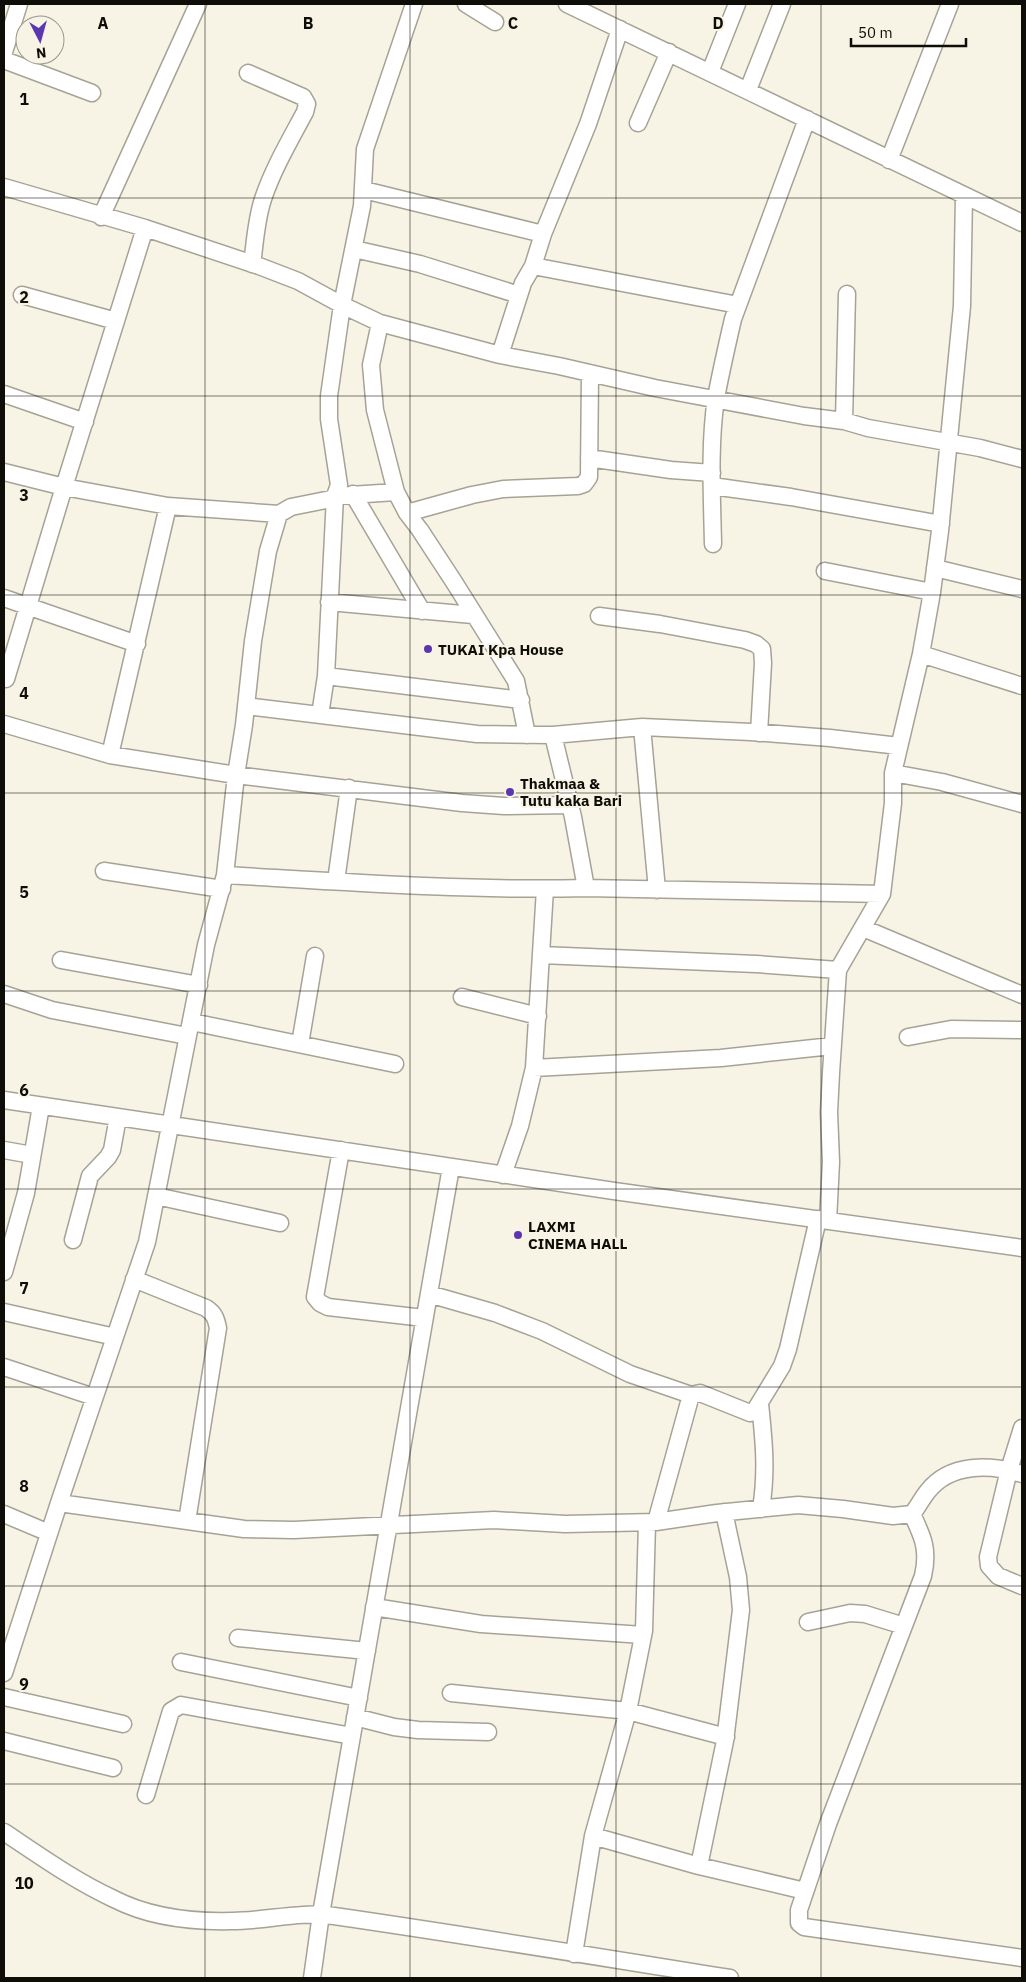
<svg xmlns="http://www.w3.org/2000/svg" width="1026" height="1982" viewBox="0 0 1026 1982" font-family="'IBM Plex Sans',sans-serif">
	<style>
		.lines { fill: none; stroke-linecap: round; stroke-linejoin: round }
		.minor-casing { stroke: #a6a396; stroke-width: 19 }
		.minor { stroke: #fff; stroke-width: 16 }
		.grid { fill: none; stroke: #0e0d08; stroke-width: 1; stroke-opacity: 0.55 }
		.poi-dot { fill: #5b37af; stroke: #f7f4e5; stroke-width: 2 }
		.labels { text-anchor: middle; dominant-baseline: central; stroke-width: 4; stroke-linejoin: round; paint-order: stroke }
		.poi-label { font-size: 15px; font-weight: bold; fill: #0e0d08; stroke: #f7f4e5; text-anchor: start }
		.grid-label { font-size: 16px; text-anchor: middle; font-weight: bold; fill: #0e0d08; stroke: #f7f4e5; stroke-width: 4; stroke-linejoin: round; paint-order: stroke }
	</style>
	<rect width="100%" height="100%" fill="#f7f4e5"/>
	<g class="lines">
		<!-- minor casing -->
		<g class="minor-casing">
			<path id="minor" d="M 466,4 L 495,22
				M 567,4 L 1022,223
				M 4,52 L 19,4
				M 4,60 L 92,93
				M 710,72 L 737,4
				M 248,73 L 303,97 L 307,104 L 305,112 C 290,140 273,169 263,199 C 256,220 255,243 252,264
				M 748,90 L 782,4
				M 638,123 L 669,52
				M 889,160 L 950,4
				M 4,187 L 145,228 L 259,266 L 298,281 L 342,305 L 380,323 L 500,355 L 559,366 L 655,388 L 804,416 L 844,421 L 868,428 L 980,448 L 1022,459
				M 364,190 L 543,234
				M 101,217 L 198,4
				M 354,249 L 420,264 L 519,295
				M 533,266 L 738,305
				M 22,295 L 116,321
				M 380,323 L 371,365 L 375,410 L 396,492 L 407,513 L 420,530 L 454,582 L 516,681 L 527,735
				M 500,355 L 523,283 L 533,266 L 543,234 L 588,124 L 620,29
				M 4,394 L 85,422
				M 844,421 L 847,294
				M 589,458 L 671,470 L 712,473
				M 4,472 L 64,487 L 168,506 L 279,514
				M 712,486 L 791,497 L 941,524
				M 353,494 L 422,611
				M 407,513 L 472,495 L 503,489 L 578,486 L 584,484 L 589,477 L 590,373
				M 713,544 C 712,495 709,446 716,398 C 721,371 727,345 733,319 L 807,119
				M 935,568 L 1022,589
				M 825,571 L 932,592
				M 4,598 L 137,644
				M 329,602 L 473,615
				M 599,616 L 660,624 L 745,640 L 756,644 L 762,649 L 763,663 L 759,733
				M 921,654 L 1022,686
				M 326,676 L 521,700
				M 6,679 L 64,487 L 145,228
				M 246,706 L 477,734 L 553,735 L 642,727 L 751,732 L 830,738 L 899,746
				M 320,715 L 326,676 L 335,496 L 396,492
				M 4,724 L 110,755 L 236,775 L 462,803 L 504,806 L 570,805
				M 642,727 L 657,890
				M 553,735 L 573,817 L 586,888
				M 110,755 L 168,506
				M 893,773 L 942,782 L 1022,804
				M 104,871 L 222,889
				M 225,875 C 345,882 466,891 586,888 L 882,894
				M 336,881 L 349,788
				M 863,928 L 1022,995
				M 541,955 L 756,964 L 838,970
				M 61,960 L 199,985
				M 4,994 L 52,1010 L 187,1036
				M 462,997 L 538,1016
				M 192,1022 L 395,1064
				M 908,1037 L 951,1029 L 1022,1030
				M 300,1044 L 315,956
				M 534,1068 L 721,1058 L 832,1046
				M 4,1100 L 614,1191 L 1022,1248
				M 4,1150 L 32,1155
				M 341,1150 L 315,1297 L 320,1303 L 328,1307 L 424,1318
				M 503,1175 L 520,1126 L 534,1068 L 545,889
				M 156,1196 L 280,1223
				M 828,1221 L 831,1162 L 829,1112 L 831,1073 L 838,970 L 882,894 L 893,803 L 893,773 L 921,654 L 932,592 L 940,531 L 962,306 L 964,196
				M 73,1240 L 90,1176 L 108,1157 L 112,1150 L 118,1117
				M 4,1272 L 26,1193 L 41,1106
				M 134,1279 L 206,1308 C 215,1314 216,1319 218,1328 L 187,1521
				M 429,1294 L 495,1313 L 542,1331 L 630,1374 L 691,1395
				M 4,1312 L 115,1337
				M 4,1367 L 94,1397
				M 760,1404 C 764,1441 767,1472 761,1509
				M 1022,1428 L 1009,1470 L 988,1557 L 989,1566 L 998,1576 L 1022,1586
				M 59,1503 L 244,1529 L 294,1530 L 494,1520 L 565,1524 L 656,1522 L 717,1513 L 798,1505 L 843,1509 L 893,1516 L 912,1514 C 918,1507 922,1498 928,1491 C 950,1463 990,1464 1022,1474
				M 4,1514 L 49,1533
				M 912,1514 C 923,1537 929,1550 923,1576 L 828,1824 L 799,1910 L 799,1923 L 804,1927 L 1022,1958
				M 656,1522 L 691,1395 L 700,1393 L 750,1413 L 754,1412 L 782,1366 L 788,1349 L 818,1219
				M 374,1607 L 481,1624 L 643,1635
				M 808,1622 L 850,1613 L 865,1614 L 904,1626
				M 238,1638 L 367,1651
				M 181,1662 L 359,1698
				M 4,1673 L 59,1503 L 147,1242 L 206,945 L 225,875 L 236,775 L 244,725 L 253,641 L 268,551 L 279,514 L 291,507 L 331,499 L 335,496 L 339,485 L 329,419 L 329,396 L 342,305 L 362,206 L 365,149 L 414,4
				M 451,1693 L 628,1711 L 726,1737
				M 4,1697 L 123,1724
				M 355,1717 L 394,1727 L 418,1730 L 488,1732
				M 4,1741 L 113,1768
				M 146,1795 L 171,1711 L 181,1705 L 352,1736
				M 4,1832 C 40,1856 75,1881 114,1899 C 149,1917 193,1922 232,1921 C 266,1921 300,1911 334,1916 C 466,1935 598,1957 730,1978
				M 593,1836 L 699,1866 L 805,1891
				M 699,1866 L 725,1741 L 741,1610 L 738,1577 L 724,1512
				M 574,1954 L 593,1836 L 628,1711 L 644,1631 L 647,1523
				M 312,1978 L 321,1914 L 451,1167"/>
		</g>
		<!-- minor -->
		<use href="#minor" class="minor"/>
	</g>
	<!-- grid -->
	<path class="grid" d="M 205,4 L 205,1978M 410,4 L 410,1978M 616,4 L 616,1978M 821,4 L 821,1978M 4,198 L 1022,198M 4,396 L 1022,396M 4,595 L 1022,595M 4,793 L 1022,793M 4,991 L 1022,991M 4,1189 L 1022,1189M 4,1387 L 1022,1387M 4,1586 L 1022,1586M 4,1784 L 1022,1784"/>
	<!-- markers -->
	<g class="poi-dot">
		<circle cx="428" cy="649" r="5"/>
		<circle cx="510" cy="792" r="5"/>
		<circle cx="518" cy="1235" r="5"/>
	</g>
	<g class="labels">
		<!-- poi labels -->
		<g class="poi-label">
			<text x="438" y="649">TUKAI Kpa House</text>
			<text x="520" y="783">Thakmaa &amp;<tspan x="520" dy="17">Tutu kaka Bari</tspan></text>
			<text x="528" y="1226">LAXMI<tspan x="528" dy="17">CINEMA HALL</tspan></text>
		</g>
	</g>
	<g class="grid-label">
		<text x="103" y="29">A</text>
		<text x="308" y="29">B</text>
		<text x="513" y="29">C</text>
		<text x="718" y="29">D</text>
		<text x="24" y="105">1</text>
		<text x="24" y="303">2</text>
		<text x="24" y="501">3</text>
		<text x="24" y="699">4</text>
		<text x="24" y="898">5</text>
		<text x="24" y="1096">6</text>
		<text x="24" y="1294">7</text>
		<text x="24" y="1492">8</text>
		<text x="24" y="1690">9</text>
		<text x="24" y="1889">10</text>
	</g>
	<!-- border -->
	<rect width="1026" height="1982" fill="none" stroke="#0e0d08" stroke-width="10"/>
	<!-- north arrow -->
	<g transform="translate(40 40) rotate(174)"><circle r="24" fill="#f7f4e5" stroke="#9a988d"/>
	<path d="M0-4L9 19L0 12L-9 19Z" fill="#5b37af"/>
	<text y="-8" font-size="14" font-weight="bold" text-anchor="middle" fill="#0e0d08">N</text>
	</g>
	<!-- scale -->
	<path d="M851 38v8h115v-8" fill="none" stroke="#0e0d08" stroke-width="2.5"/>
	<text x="858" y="38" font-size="15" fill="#0e0d08" stroke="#f7f4e5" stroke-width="4" paint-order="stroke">50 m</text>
</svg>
